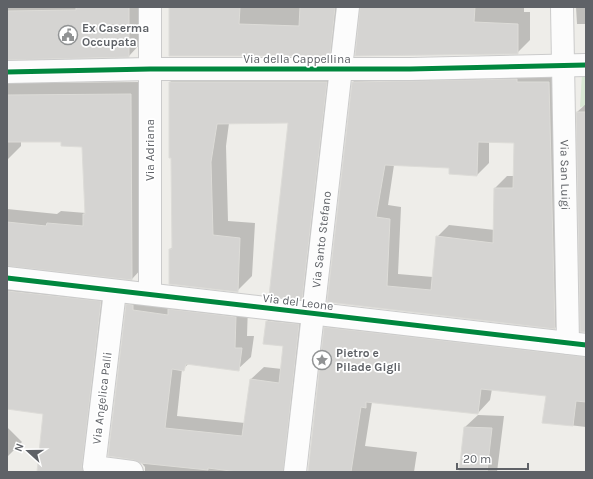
<svg xmlns="http://www.w3.org/2000/svg" width="593" height="479" viewBox="0 0 593 479" font-family="Karla,sans-serif">
	<style>
		.green { fill: #d9e9d5 }
		.shadow { fill: #0003; fill-rule: evenodd }
		.building { fill: #d5d4d2; stroke: #dddcd8; fill-rule: evenodd }
		.lines { fill: none; stroke-linecap: round; stroke-linejoin: round }
		.minor-casing { stroke: #cbcbcb; stroke-width: 24 }
		.minor { stroke: #fcfcfc; stroke-width: 22 }
		.cycleway-casing { stroke: #fff; stroke-width: 8 }
		.cycleway { stroke: #00873e; stroke-width: 5 }
		.labels { text-anchor: middle; dominant-baseline: central; stroke-width: 3.5; stroke-linejoin: round; paint-order: stroke }
		.poi-label { font-size: 12px; font-weight: bold; fill: #5f6267; stroke: #fff; text-anchor: start }
		.street-label { font-size: 12px; fill: #5f6267; stroke: #fff }
	</style>
	<rect width="100%" height="100%" fill="#eeede9"/>
	<!-- green -->
	<path class="green" d="M 582,74 L 586,74 L 586,106 L 580,107 Z"/>
	<!-- shadow -->
	<path class="shadow" d="M 7,7 L 141,7 L 141,43 L 129,56 L 7,59 Z
		M 170,7 L 346,7 L 342,43 L 329,56 Z
		M 361,7 L 524,7 L 524,12 L 530,12 L 530,40 L 517,53 Z
		M 576,7 L 586,7 L 586,24 L 577,24 Z
		M 7,60 L 18,83 L 143,82 L 144,266 L 132,279 L 7,265 L 8,271 L 113,289 L 94,452 L 142,472 L 39,472 L 44,413 L 7,408 L 7,209 L 57,214 L 61,211 L 86,213 L 83,146 L 62,141 L 21,141 L 21,146 L 8,159 L 7,166 Z
		M 185,67 L 341,67 L 317,284 L 302,299 L 289,122 L 229,123 L 226,146 L 228,221 L 255,223 L 252,276 L 237,291 L 170,249 L 173,247 L 172,157 L 170,157 L 170,82 Z
		M 365,70 L 561,70 L 567,316 L 555,328 L 328,302 L 353,82 ZM 489,141 L 515,142 L 514,176 L 507,176 L 495,188 L 495,230 L 449,225 L 437,237 L 433,277 L 398,274 L 401,207 L 388,205 L 394,165 L 450,167 L 477,175 L 489,163 Z
		M 586,104 L 586,332 L 581,331 L 577,112 Z
		M 139,292 L 248,305 L 247,336 L 254,336 L 251,357 L 238,369 L 190,363 L 182,369 L 177,416 L 245,423 L 251,379 L 264,367 L 282,369 L 284,346 L 265,344 L 267,321 L 280,309 L 311,312 L 300,470 L 306,472 L 145,472 L 145,467 L 140,461 L 127,305 Z
		M 338,315 L 586,344 L 586,427 L 543,422 L 547,395 L 492,389 L 490,400 L 478,413 L 372,402 L 365,446 L 417,452 L 414,472 L 309,472 L 325,328 Z
		M 478,415 L 504,416 L 497,472 L 460,472 L 465,427 Z
		M 7,427 L 22,442 L 7,457 Z"/>
	<!-- building -->
	<path class="building" d="M 76,7 L 129,7 L 129,57 L 7,60 L 7,11 L 76,10 Z
		M 169,7 L 240,7 L 239,24 L 299,26 L 300,7 L 335,7 L 330,56 L 169,56 Z
		M 360,7 L 475,7 L 474,22 L 518,24 L 518,54 L 355,56 Z
		M 517,79 L 517,82 L 549,82 L 555,329 L 327,302 L 352,82 ZM 478,142 L 514,143 L 513,188 L 494,188 L 493,243 L 436,236 L 431,290 L 387,286 L 390,219 L 376,217 L 385,165 L 449,168 L 449,174 L 477,176 Z
		M 169,82 L 327,82 L 302,300 L 269,296 L 288,123 L 217,124 L 211,162 L 213,235 L 240,238 L 238,292 L 169,284 L 169,249 L 172,249 L 171,158 L 169,158 Z
		M 131,94 L 132,280 L 7,266 L 7,222 L 46,226 L 47,223 L 83,226 L 83,214 L 85,214 L 82,147 L 61,146 L 61,142 L 7,142 L 7,95 Z
		M 576,112 L 586,112 L 586,332 L 580,332 Z
		M 7,291 L 101,301 L 82,466 L 83,472 L 37,472 L 43,414 L 7,409 Z
		M 126,304 L 133,305 L 133,310 L 168,315 L 168,309 L 236,317 L 235,348 L 242,348 L 239,371 L 186,364 L 184,371 L 172,369 L 165,428 L 242,436 L 250,379 L 279,383 L 283,346 L 263,344 L 266,321 L 299,324 L 283,472 L 238,472 L 208,468 L 208,470 L 140,463 L 134,460 L 108,456 Z
		M 324,327 L 586,357 L 586,402 L 576,401 L 573,426 L 542,423 L 546,396 L 481,389 L 478,414 L 366,402 L 366,408 L 361,407 L 351,472 L 308,472 Z
		M 464,427 L 492,428 L 487,472 L 459,472 Z"/>
	<g class="lines">
		<!-- minor casing -->
		<g class="minor-casing">
			<g id="minor">
				<path d="M 150,7 L 150,294"/>
				<path id="s1" d="M 562,7 L 568,343"/>
				<path d="M 7,72 L 150,69 L 410,69 L 586,65"/>
				<path d="M 7,278 L 586,345"/>
				<path d="M 115,291 L 94,467 L 132,472"/>
				<path id="s2" d="M 295,472 L 348,7"/>
			</g>
		</g>
		<!-- minor -->
		<use href="#minor" class="minor"/>
		<!-- cycleway casing -->
		<g class="cycleway-casing">
			<path id="cycleway" d="M 7,72 L 150,69 L 410,69 L 586,65
				M 7,278 L 586,345"/>
		</g>
		<!-- cycleway -->
		<use href="#cycleway" class="cycleway"/>
	</g>
	<!-- icons -->
	<defs>
		<g id="civic-ring" transform="scale(1)"><circle r="9.5" fill="#fff" stroke="#919394" stroke-width="1.5"/><path d="M-.6-6.5H3V-4.5H.6V-3L4-1V1h2V6H-6V1h2V-1L-.6-3ZM-1.2 2.5V6h2.4V2.5Z" fill="#919394"/></g>
		<g id="sight-ring" transform="scale(1)"><circle r="9.5" fill="#fff" stroke="#919394" stroke-width="1.5"/><path d="M0-6L1.8-2.2L6-1.7L2.9 1.2L3.7 5.4L0 3.3L-3.7 5.4L-2.9 1.2L-6-1.7L-1.8-2.2Z" fill="#919394"/></g>
	</defs>
	<g fill-rule="evenodd">
		<use href="#civic-ring" x="68" y="35"/>
		<use href="#sight-ring" x="322" y="360"/>
	</g>
	<g class="labels">
		<!-- poi labels -->
		<g class="poi-label">
			<text x="82" y="28">Ex Caserma<tspan x="82" dy="14">Occupata</tspan></text>
			<text x="336" y="353">Pietro e<tspan x="336" dy="14">Pilade Gigli</tspan></text>
		</g>
		<!-- street labels -->
		<g class="street-label">
			<text x="297" y="59">Via della Cappellina</text>
			<text transform="translate(150 150) rotate(-90)">Via Adriana</text>
			<text stroke="none"><textPath href="#s1" startOffset="168">Via San Luigi</textPath></text>
			<text stroke="none"><textPath href="#s2" startOffset="234">Via Santo Stefano</textPath></text>
			<text transform="translate(298 302) rotate(7)">Via del Leone</text>
			<text transform="translate(102 398) rotate(-83)">Via Angelica Palli</text>
		</g>
	</g>
	<!-- border -->
	<rect width="593" height="479" fill="none" stroke="#5f6267" stroke-width="16"/>
	<!-- north arrow -->
	<g transform="translate(28 451) rotate(291)" stroke="#ffffff" stroke-width="3" paint-order="stroke">
	<path d="M0-3L7 15L0 10L-7 15Z" fill="#5f6267"/>
	<text y="-6" font-size="11" font-weight="bold" text-anchor="middle" fill="#5f6267">N</text>
	</g>
	<!-- scale -->
	<path d="M457 463v6h71v-6" fill="none" stroke="#5f6267" stroke-width="2"/>
	<text x="463" y="463" font-size="12" fill="#5f6267" stroke="#ffffff" stroke-width="3" paint-order="stroke">20 m</text>
</svg>
